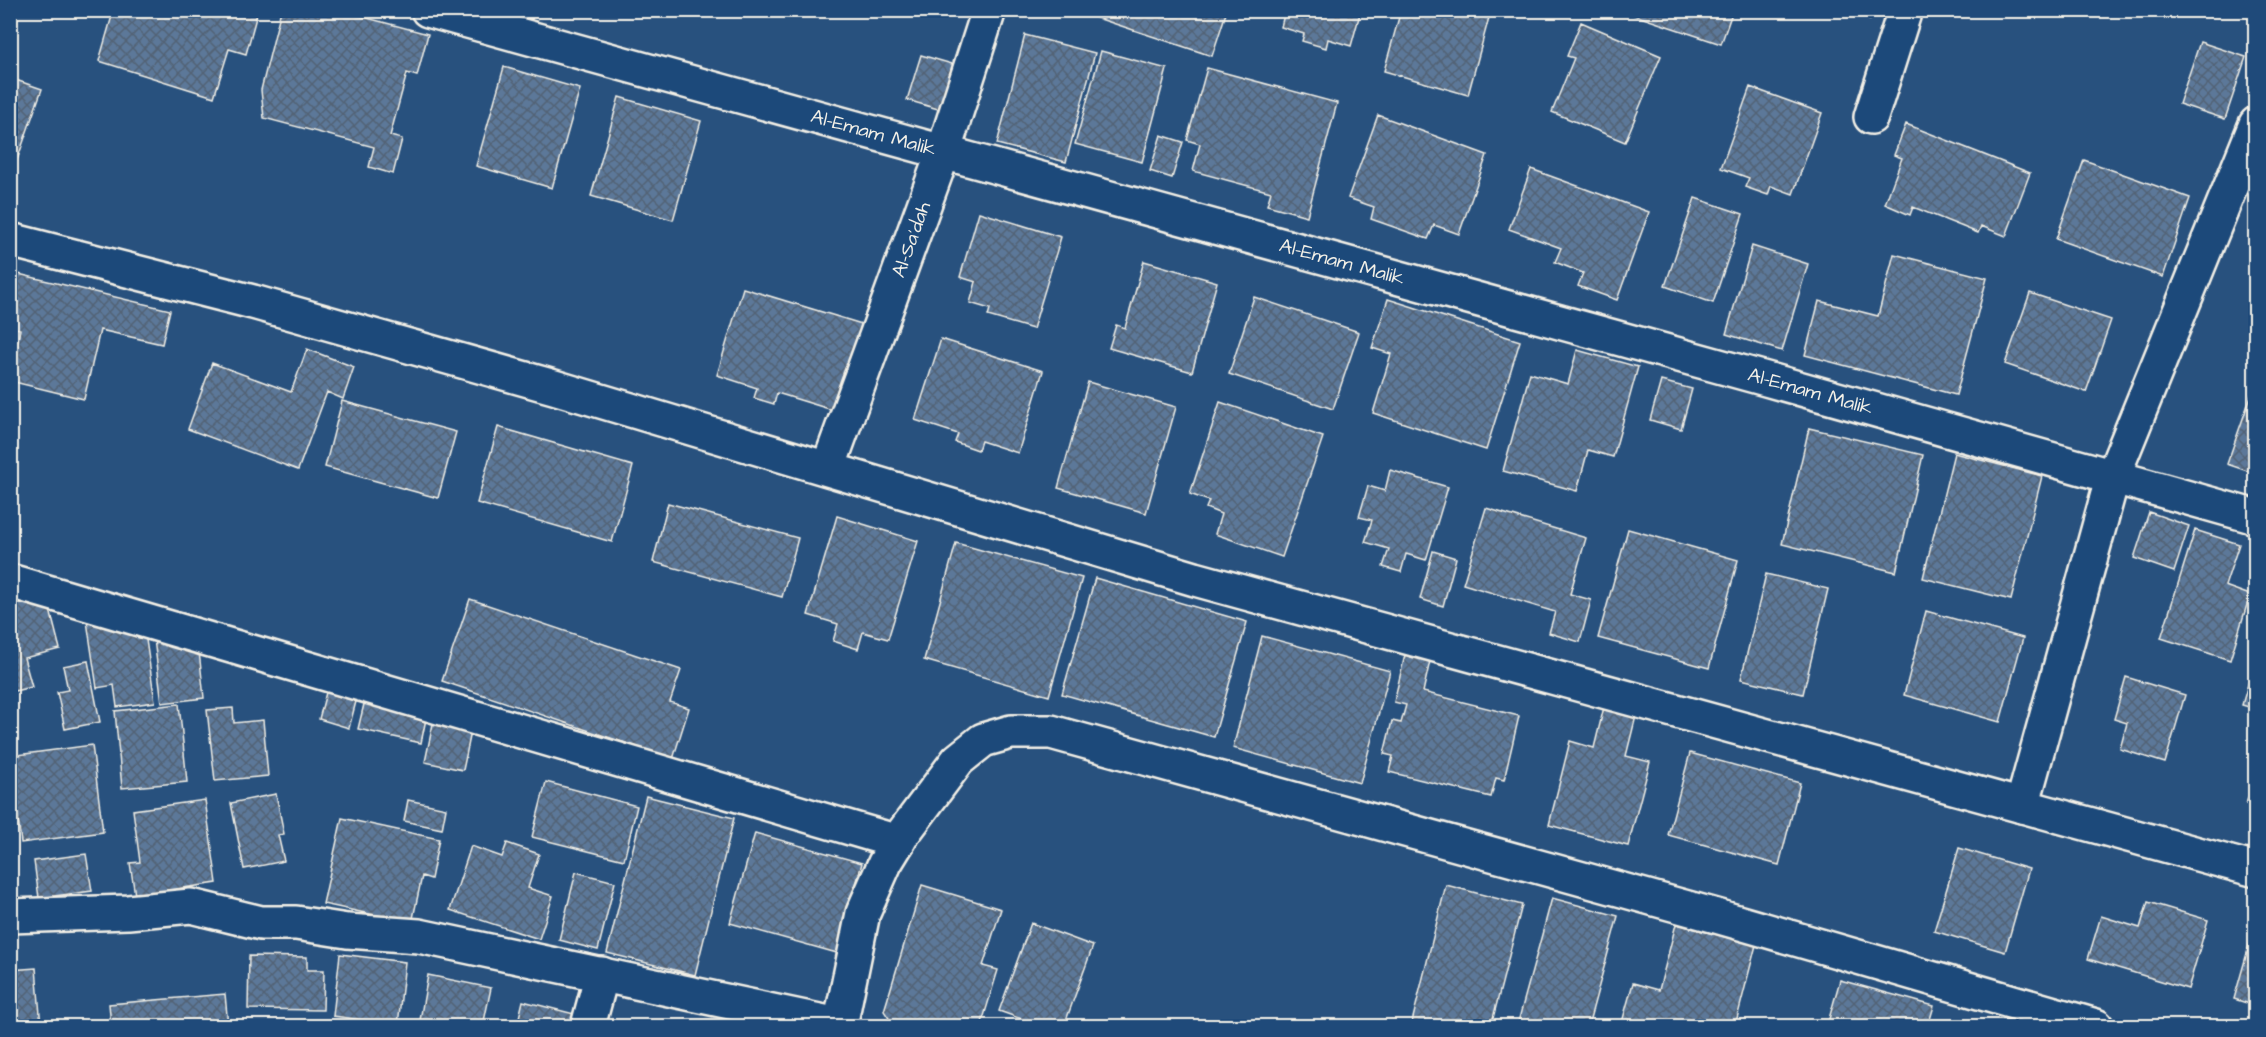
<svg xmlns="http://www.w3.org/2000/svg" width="2266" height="1037" viewBox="0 0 2266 1037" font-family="'Architects Daughter',sans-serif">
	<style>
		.building { fill: url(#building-cross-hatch); stroke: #f4f1e8; stroke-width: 1.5 }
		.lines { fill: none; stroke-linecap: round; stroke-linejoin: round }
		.minor-casing { stroke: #f4f1e8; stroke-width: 38 }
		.minor { stroke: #1f4a7a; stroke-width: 33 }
		.labels { text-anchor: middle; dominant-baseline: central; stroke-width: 6; stroke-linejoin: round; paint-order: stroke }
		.street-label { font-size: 20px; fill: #f4f1e8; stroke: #1f4a7a }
	</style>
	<defs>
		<pattern id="building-cross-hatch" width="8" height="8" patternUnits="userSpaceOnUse" patternTransform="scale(1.5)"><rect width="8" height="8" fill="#5b7899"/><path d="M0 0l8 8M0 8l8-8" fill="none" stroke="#536274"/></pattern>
	</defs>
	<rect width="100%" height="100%" fill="#28517e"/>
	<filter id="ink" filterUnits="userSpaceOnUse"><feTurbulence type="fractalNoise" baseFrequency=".0167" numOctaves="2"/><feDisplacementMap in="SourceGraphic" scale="12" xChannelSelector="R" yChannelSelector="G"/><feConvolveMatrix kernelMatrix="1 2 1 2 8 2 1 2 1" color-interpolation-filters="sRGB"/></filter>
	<g filter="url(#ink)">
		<!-- building -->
		<path class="building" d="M 95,10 L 258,10 L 246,54 L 229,49 L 214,97 L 99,61 L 112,16 Z
			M 281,10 L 337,10 L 428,34 L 417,76 L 407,73 L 390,136 L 402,139 L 393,174 L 369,167 L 374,147 L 264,118 L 261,90 Z
			M 512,10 L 535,10 L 532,19 Z
			M 1073,10 L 1227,10 L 1212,56 Z
			M 1285,10 L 1361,10 L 1351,46 L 1328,39 L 1326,48 L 1302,41 L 1304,34 L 1281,27 Z
			M 1401,10 L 1491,10 L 1468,95 L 1384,71 Z
			M 1635,10 L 1733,10 L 1721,44 L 1634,15 Z
			M 1838,10 L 1873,10 L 1870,20 Z
			M 1581,22 L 1661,56 L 1625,142 L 1552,112 L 1574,58 L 1567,56 Z
			M 1025,35 L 1095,53 L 1066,162 L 997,144 Z
			M 2200,42 L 2246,57 L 2225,119 L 2179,104 Z
			M 1101,51 L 1167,69 L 1142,162 L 1075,144 Z
			M 921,55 L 959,66 L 945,111 L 907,100 Z
			M 504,67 L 580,89 L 552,188 L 476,166 Z
			M 1207,68 L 1337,103 L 1307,216 L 1267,205 L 1271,192 L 1193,171 L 1200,144 L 1187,140 Z
			M 10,78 L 42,89 L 10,180 Z
			M 1750,87 L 1822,113 L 1793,194 L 1771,186 L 1768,195 L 1745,187 L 1749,178 L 1721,168 Z
			M 619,97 L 701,121 L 673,220 L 591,196 Z
			M 1378,115 L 1487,155 L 1459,234 L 1434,225 L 1428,239 L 1371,219 L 1374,207 L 1348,198 Z
			M 1906,124 L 2030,173 L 2006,236 L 1981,226 L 1978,233 L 1913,207 L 1910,215 L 1885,204 L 1902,158 L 1894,155 Z
			M 1161,135 L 1183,142 L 1172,178 L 1150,171 Z
			M 2084,160 L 2190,198 L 2163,277 L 2056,239 Z
			M 1531,169 L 1649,212 L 1617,300 L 1578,286 L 1583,273 L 1555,262 L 1561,248 L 1509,229 Z
			M 1695,198 L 1743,214 L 1713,303 L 1665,286 Z
			M 979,212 L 1061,237 L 1033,329 L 988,316 L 990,309 L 970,303 L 976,282 L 960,277 Z
			M 1752,246 L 1808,264 L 1782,351 L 1726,334 Z
			M 1894,254 L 1987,278 L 1956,395 L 1805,355 L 1819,301 L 1878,316 Z
			M 1144,261 L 1217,282 L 1192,372 L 1109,348 L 1116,325 L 1125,328 Z
			M 10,272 L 170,310 L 162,344 L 100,330 L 84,399 L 10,381 L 20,329 L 10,327 Z
			M 743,288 L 865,325 L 839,412 L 777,393 L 774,404 L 754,398 L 757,388 L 717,375 Z
			M 2030,293 L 2111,320 L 2086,392 L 2005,364 Z
			M 1254,297 L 1359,332 L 1333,409 L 1229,374 Z
			M 1388,299 L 1520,341 L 1486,450 L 1373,413 L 1391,354 L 1372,348 Z
			M 941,339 L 1043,371 L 1018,453 L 981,441 L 978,450 L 955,442 L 958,434 L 915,420 Z
			M 307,349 L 354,367 L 343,399 L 327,392 L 298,470 L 188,429 L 212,363 L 291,392 Z
			M 1577,350 L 1638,367 L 1613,457 L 1588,450 L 1577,491 L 1503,471 L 1530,373 L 1568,384 Z
			M 1661,381 L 1692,389 L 1681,429 L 1650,420 Z
			M 1088,382 L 1176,407 L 1146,513 L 1058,488 Z
			M 2252,393 L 2256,394 L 2256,474 L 2227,464 Z
			M 342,401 L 456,432 L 438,498 L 325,467 Z
			M 1220,402 L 1323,437 L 1282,557 L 1215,534 L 1221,514 L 1206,508 L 1209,501 L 1190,494 Z
			M 498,427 L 633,466 L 612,542 L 477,503 Z
			M 1809,428 L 1923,455 L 1896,572 L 1782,544 Z
			M 1954,453 L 2042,476 L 2011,600 L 1923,578 Z
			M 1390,470 L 1448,487 L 1426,560 L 1406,554 L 1401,572 L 1383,567 L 1389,549 L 1365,542 L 1372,520 L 1359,517 L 1368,486 L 1385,491 Z
			M 668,503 L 798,538 L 782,597 L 653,562 Z
			M 1486,508 L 1586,538 L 1570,594 L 1591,600 L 1580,642 L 1549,633 L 1555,612 L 1463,584 Z
			M 2149,512 L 2189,526 L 2174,572 L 2134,558 Z
			M 837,516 L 918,541 L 888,639 L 863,632 L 858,649 L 833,641 L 838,624 L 808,615 Z
			M 1628,529 L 1738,560 L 1709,668 L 1598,638 Z
			M 2195,530 L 2239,544 L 2225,586 L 2250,595 L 2230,660 L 2161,638 Z
			M 956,543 L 1082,578 L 1049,696 L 924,660 Z
			M 1433,551 L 1456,558 L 1443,606 L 1420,599 Z
			M 1766,574 L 1828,589 L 1803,694 L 1741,679 Z
			M 1095,578 L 1247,622 L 1214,737 L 1062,694 Z
			M 10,595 L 48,602 L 60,649 L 24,658 L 32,687 L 10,692 Z
			M 470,599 L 681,670 L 670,702 L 689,708 L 673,759 L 442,681 Z
			M 1926,611 L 2023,638 L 2000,722 L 1904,695 Z
			M 87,621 L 144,626 L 155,702 L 117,707 L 114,685 L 97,688 Z
			M 153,631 L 198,642 L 204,698 L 162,703 Z
			M 1262,636 L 1390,671 L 1360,783 L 1233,748 Z
			M 1405,655 L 1430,661 L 1423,692 L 1519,716 L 1504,780 L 1496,778 L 1491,797 L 1389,772 L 1393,756 L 1384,754 L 1392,721 L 1401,723 L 1406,705 L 1394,702 Z
			M 2255,660 L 2256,660 L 2256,709 L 2242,705 Z
			M 88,661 L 100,722 L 65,729 L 57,692 L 68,690 L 63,666 Z
			M 2126,677 L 2185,695 L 2165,763 L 2120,749 L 2127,723 L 2114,719 Z
			M 328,685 L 358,694 L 349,728 L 319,719 Z
			M 365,700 L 427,714 L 421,743 L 358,729 Z
			M 1605,703 L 1637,712 L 1626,756 L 1650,762 L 1628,846 L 1549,825 L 1570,741 L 1594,748 Z
			M 179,704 L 187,782 L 122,788 L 115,711 Z
			M 233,708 L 234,723 L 263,720 L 268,776 L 215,781 L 207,710 Z
			M 434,719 L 472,727 L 463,770 L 425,762 Z
			M 92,745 L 103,832 L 21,843 L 10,756 Z
			M 1690,753 L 1800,783 L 1779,865 L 1668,835 Z
			M 2256,774 L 2256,807 L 2246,804 Z
			M 546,782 L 637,806 L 624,860 L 532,837 Z
			M 276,794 L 284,834 L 278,835 L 284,861 L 244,869 L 231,803 Z
			M 646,796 L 734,818 L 695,975 L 607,953 Z
			M 205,800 L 217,883 L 135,895 L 130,863 L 140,862 L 133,810 Z
			M 408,800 L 446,808 L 442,829 L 404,821 Z
			M 342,818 L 439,839 L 431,879 L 422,876 L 412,923 L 323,904 Z
			M 755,833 L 862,863 L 837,953 L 730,923 Z
			M 507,843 L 539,854 L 528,888 L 553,896 L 539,939 L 450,910 L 471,846 L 502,857 Z
			M 1959,848 L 2029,869 L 2005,952 L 1934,931 Z
			M 86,854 L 92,891 L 39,898 L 34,861 Z
			M 576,872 L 615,882 L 598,950 L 559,940 Z
			M 922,885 L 1001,909 L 983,966 L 998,970 L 981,1026 L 894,1026 L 884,1011 Z
			M 1446,885 L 1522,905 L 1491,1026 L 1411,1026 Z
			M 1552,898 L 1618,916 L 1588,1026 L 1517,1026 Z
			M 2148,902 L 2208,920 L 2188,989 L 2088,959 L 2101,916 L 2140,928 Z
			M 1031,923 L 1093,946 L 1064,1026 L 1041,1026 L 999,1011 Z
			M 1676,924 L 1756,945 L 1735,1026 L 1621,1026 L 1633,983 L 1659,990 Z
			M 2254,928 L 2256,929 L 2256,1006 L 2234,999 Z
			M 340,954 L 405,962 L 398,1025 L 333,1016 Z
			M 249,956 L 307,957 L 307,970 L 324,970 L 323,1010 L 248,1009 Z
			M 36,968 L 41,1026 L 10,1026 L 10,970 Z
			M 428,975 L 491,988 L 483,1026 L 419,1026 Z
			M 1840,980 L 1934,1006 L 1928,1026 L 1827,1026 Z
			M 225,994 L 228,1026 L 111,1026 L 109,1004 Z
			M 523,1001 L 578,1015 L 575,1026 L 517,1026 Z"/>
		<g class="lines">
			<!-- minor casing -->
			<g class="minor-casing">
				<g id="minor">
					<path id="s1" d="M 428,10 L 1766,379 L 2256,517"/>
					<path d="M 1871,117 L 1905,10"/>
					<path d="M 10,240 L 253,302 L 554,387 L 1195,579 L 2256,870"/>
					<path id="s2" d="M 828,468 L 943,153 L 989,10"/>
					<path d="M 10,581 L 898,842"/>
					<path d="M 2022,806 L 2113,476 L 2256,124"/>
					<path d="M 10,916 L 128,912 L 191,906 L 261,923 L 296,923 L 347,931 L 419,936 L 843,1026"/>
					<path d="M 588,1026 L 602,974"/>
					<path d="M 840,1026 L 863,913 L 885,863 L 904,832 L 958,760 L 983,740 L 1011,732 L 1051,732 L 1720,917 L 2096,1026"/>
				</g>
			</g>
			<!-- minor -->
			<use href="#minor" class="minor"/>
		</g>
	</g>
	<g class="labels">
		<!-- street labels -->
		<g class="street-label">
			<text stroke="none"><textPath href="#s1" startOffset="462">Al-Emam Malik</textPath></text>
			<text stroke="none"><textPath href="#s2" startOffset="243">Al-Sa'dah</textPath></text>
			<text stroke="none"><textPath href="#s1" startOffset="948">Al-Emam Malik</textPath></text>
			<text stroke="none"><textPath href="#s1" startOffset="1434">Al-Emam Malik</textPath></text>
		</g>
	</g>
	<!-- margin -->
	<rect width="2266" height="1037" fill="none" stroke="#1f4a7a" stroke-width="36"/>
	<rect x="18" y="18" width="2230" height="1001" fill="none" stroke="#f4f1e8" stroke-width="2" filter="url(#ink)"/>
</svg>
